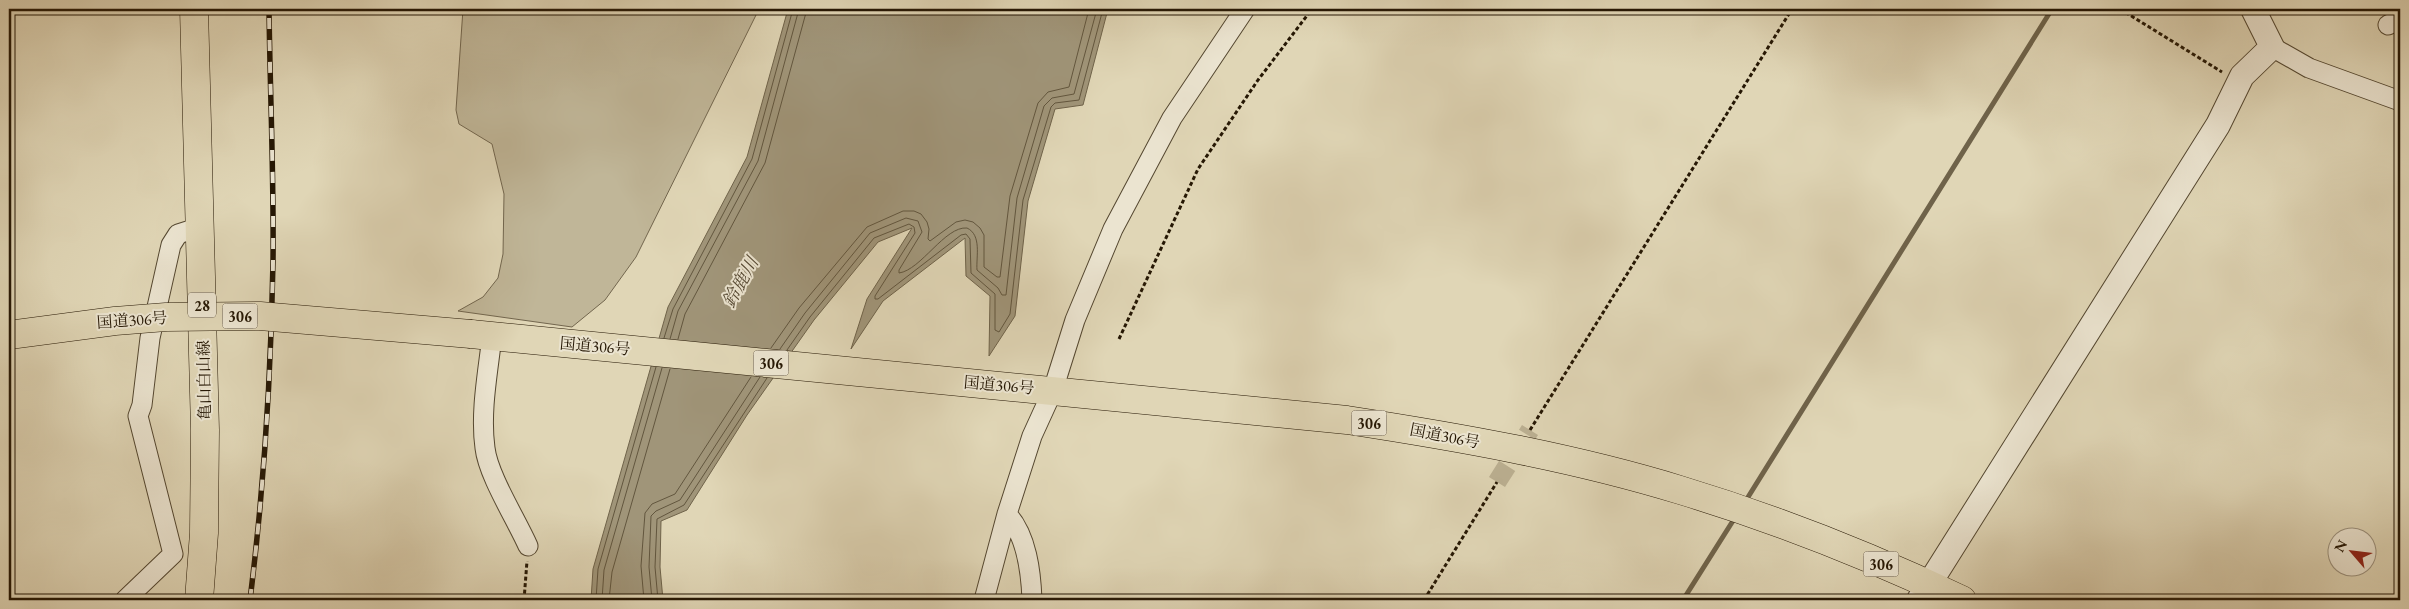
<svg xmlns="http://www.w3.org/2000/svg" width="2409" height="609" viewBox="0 0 2409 609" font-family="'EB Garamond','Noto Serif JP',serif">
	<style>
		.green { fill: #c0b698; stroke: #72664e }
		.water { fill: #a09579; stroke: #6f634a }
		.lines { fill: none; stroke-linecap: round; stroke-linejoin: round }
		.shore { stroke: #62563e; stroke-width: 1 }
		.stream { stroke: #6f634a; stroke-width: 5 }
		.minor-tunnel { stroke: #bbb092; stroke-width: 19; stroke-dasharray: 19 9; stroke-linecap: butt }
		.minor-casing { stroke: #544730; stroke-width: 21 }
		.tertiary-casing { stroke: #544730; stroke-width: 26 }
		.primary-casing { stroke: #251704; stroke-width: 29 }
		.trunk-casing { stroke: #251704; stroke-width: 29 }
		.path { stroke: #251704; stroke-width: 3; stroke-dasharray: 4 2.5; stroke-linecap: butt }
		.minor { stroke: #ebe4d0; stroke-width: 19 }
		.tertiary { stroke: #ebe4d0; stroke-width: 24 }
		.primary { stroke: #e0d6b6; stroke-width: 28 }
		.trunk { stroke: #e0d6b6; stroke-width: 28 }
		.rail-casing { stroke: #251704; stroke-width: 5.5 }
		.rail { stroke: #ebe4d0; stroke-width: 4; stroke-dasharray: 11; stroke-linecap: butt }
		.trunk-bridge-casing { stroke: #251704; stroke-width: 29; stroke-linecap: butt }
		.trunk-bridge { stroke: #e0d6b6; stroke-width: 28 }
		.labels { text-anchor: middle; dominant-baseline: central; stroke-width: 4; stroke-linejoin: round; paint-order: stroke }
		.shield { fill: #ebe4d0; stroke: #605441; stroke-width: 1 }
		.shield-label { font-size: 15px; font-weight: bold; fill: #251704 }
		.street-label { font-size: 16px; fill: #251704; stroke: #ebe4d0 }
		.water-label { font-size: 18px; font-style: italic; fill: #564933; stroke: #ebe4d0 }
	</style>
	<rect width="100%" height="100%" fill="#e0d6b6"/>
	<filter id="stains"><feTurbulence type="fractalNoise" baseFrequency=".004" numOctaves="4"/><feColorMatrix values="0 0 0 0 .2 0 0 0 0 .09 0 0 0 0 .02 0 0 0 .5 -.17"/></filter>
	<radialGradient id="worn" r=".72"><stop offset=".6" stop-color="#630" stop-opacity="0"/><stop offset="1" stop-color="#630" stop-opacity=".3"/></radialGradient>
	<!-- green -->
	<path class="green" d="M 463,9 L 759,9 L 636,257 L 605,300 L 572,327 L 458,311 L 483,297 L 498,278 L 503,254 L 504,194 L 492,144 L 459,124 L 456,110 Z"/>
	<!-- water -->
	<path class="water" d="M 788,9 L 1108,9 L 1083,105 L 1055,109 L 1028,201 L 1015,316 L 989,356 L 990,296 L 966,276 L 965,238 L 883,301 L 851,349 L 867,299 L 912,228 L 878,242 L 814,320 L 747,415 L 687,510 L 661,521 L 660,567 L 663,600 L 591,600 L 593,569 L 668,307 L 747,157 Z"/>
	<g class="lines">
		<!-- shore -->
		<path class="shore" d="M 664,338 L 673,309 L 752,159 L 793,9
			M 670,339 L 678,311 L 758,161 L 799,9
			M 678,339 L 685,314 L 765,163 L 807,9
			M 771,348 L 799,308 L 867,227 L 903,211 L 914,211 L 921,214 L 927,222 L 929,229 L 928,239 L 930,241 L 956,222 L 965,220 L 973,222 L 980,228 L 984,235 L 984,267 L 997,277 L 1000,277 L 1010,196 L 1038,103 L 1048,92 L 1069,87 L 1089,9
			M 780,349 L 805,313 L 870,233 L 906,218 L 918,221 L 922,232 L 899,270 L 899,273 C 921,270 945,226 967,228 C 982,235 976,257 977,270 L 998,288 L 1002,295 L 1006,295 L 1017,198 L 1044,106 L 1052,98 L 1074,94 L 1097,9
			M 787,350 L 810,317 L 874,238 L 909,224 L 914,227 L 915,233 L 875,296 L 875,299 L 878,299 L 961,235 L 966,234 L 970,239 L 971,273 L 995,294 L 995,330 L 999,332 L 1010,314 L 1023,200 L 1051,107 L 1055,103 L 1079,100 L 1103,9
			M 596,600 L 598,569 L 656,367
			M 602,600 L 604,570 L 662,368
			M 609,600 L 612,572 L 670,369
			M 644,600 L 641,566 L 645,513 L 652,504 L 675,494 L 751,377
			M 652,600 L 649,567 L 651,516 L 656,511 L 680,500 L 760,377
			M 658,600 L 655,567 L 657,519 L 684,505 L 767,378"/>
		<!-- stream -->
		<path class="stream" d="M 1745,502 L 2052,9
			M 1683,600 L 1736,516"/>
		<!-- minor-tunnel -->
		<path class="minor-tunnel" d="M 1497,482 L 1530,430"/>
		<!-- minor casing -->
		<g class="minor-casing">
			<path id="minor" d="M 2388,25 L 2400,19
				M 2272,47 L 2309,68 L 2400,101
				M 492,336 C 488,372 480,412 485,448 C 488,475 516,519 528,546
				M 1007,514 C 1027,536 1031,572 1032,600
				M 125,600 L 173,554 L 138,416 L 142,405 L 150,338 L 171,245 L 178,234 L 200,227
				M 984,600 L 1007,514 L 1032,436 L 1053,390 L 1075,320 L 1113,229 L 1172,118 L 1245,9"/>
		</g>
		<!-- tertiary casing -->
		<g class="tertiary-casing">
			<path id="tertiary" d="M 1919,600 L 2218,125 L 2242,76 L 2272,47 L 2253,9"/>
		</g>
		<!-- primary casing -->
		<g class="primary-casing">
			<path id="primary" d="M 194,9 L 205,430 L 204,533 L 199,600"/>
		</g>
		<!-- trunk casing -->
		<g class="trunk-casing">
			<path id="trunk" d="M 471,334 L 1347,420 C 1458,437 1572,457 1680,490 C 1776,519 1872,557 1962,600"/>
		</g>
		<!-- path -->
		<path class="path" d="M 2120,9 L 2222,72
			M 1119,339 L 1198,169 L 1258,80 L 1312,9
			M 1530,430 L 1792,9
			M 524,600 L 527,561
			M 1424,600 L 1497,482"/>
		<!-- minor -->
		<use href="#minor" class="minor"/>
		<!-- tertiary -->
		<use href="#tertiary" class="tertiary"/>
		<!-- primary -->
		<use href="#primary" class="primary"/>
		<!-- trunk -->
		<use href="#trunk" class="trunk"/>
		<!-- rail casing -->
		<g class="rail-casing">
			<path id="rail" d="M 250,600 C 264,488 271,375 273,262 C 274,177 270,93 269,9"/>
		</g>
		<!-- rail -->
		<use href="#rail" class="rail"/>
		<!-- trunk-bridge casing -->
		<g class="trunk-bridge-casing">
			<path id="trunk-bridge" d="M 9,335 L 115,321 L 166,317 L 260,316 L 471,334"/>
		</g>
		<!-- trunk-bridge -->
		<use href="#trunk-bridge" class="trunk-bridge"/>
	</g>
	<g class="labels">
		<!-- shield labels -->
		<g class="shield">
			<rect x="188" y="292.5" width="28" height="25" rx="4"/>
			<rect x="222.5" y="303.5" width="35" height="25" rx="4"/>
			<rect x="753.5" y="350.5" width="35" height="25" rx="4"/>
			<rect x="1351.5" y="410.5" width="35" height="25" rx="4"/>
			<rect x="1863.5" y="551.5" width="35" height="25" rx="4"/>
		</g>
		<g class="shield-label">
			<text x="202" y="305">28</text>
			<text x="240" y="316">306</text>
			<text x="771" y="363">306</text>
			<text x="1369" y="423">306</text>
			<text x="1881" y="564">306</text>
		</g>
		<!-- street labels -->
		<g class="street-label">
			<text transform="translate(132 320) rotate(-4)">国道306号</text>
			<text transform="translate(595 346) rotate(5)">国道306号</text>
			<text transform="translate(204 380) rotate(-91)">亀山白山線</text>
			<text transform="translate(999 385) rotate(5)">国道306号</text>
			<text transform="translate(1445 436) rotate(11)">国道306号</text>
		</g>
		<!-- water labels -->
		<g class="water-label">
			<text transform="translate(740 282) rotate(-61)">鈴鹿川</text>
		</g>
	</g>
	<!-- margin -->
	<rect width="2409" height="609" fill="none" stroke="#e0d6b6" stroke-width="30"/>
	<rect x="10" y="10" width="2389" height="589" fill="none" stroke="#251704" stroke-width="2.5"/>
	<rect x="15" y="15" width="2379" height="579" fill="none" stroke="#251704"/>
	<!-- north arrow -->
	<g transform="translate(2352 552) rotate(298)"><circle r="24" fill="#ebe4d0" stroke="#9c927e"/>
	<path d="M0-4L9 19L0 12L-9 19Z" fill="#8f2418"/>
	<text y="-8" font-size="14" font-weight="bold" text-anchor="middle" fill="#251704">N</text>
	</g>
	<rect width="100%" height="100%" filter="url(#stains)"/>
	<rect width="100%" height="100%" fill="url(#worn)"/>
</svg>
